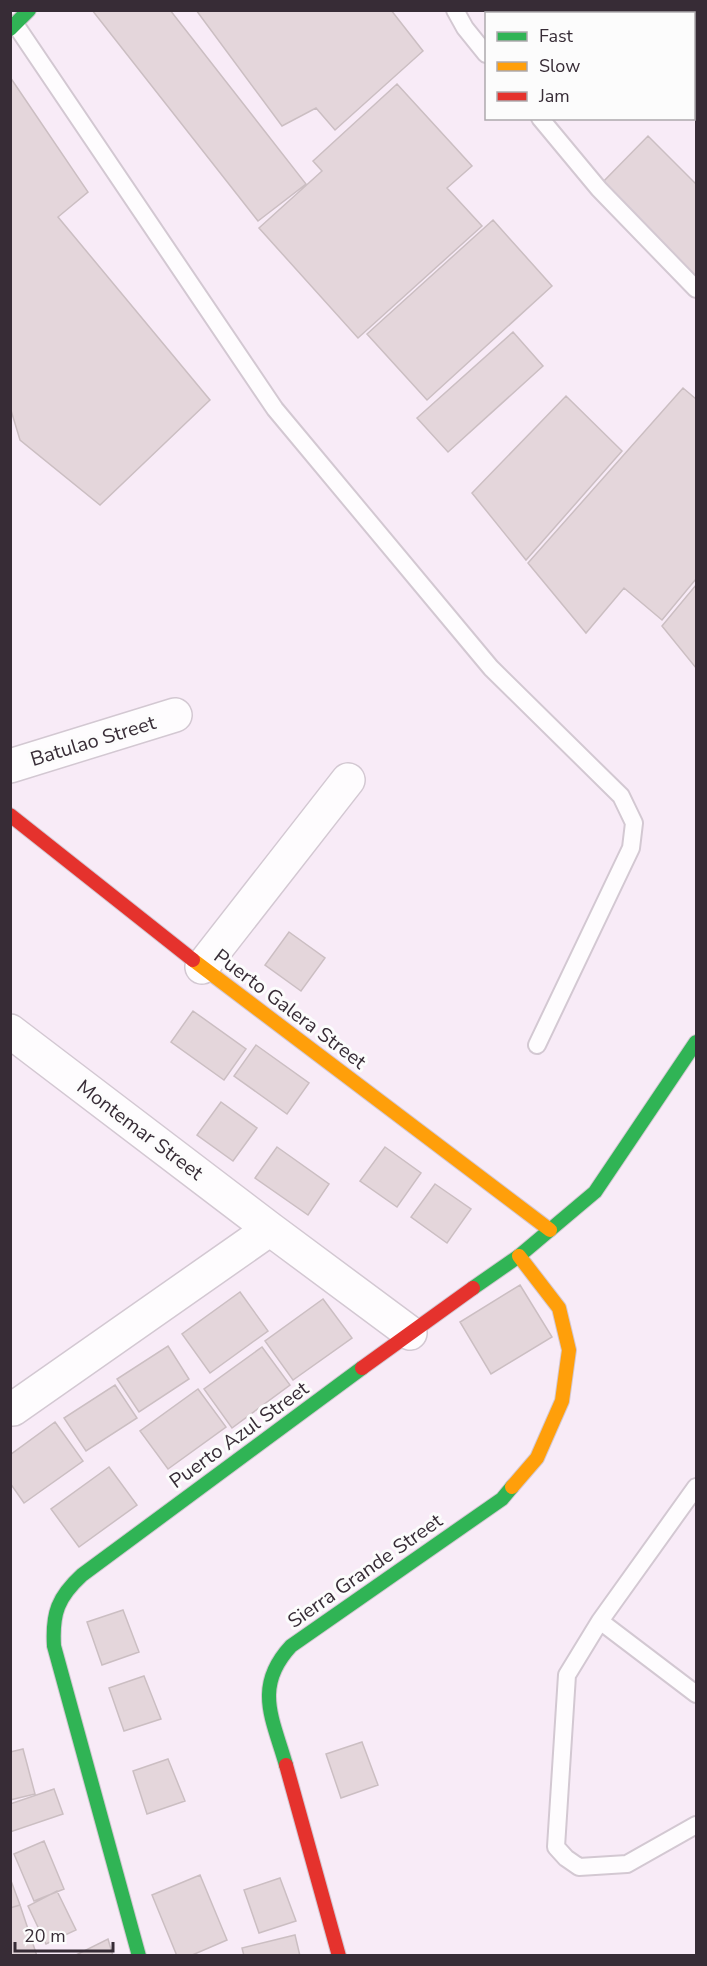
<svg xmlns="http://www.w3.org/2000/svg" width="707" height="1966" viewBox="0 0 707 1966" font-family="'Nunito Sans',sans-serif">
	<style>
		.building { fill: #e4d6db; stroke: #cbbec2; stroke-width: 1.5 }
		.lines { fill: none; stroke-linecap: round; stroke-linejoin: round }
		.lane-casing { stroke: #d3c8d2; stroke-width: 20 }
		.street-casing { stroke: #d3c8d2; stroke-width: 36 }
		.fast-casing { stroke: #d3c8d2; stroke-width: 16 }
		.slow-casing { stroke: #d3c8d2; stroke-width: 16 }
		.jam-casing { stroke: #d3c8d2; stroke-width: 16 }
		.lane { stroke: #fefcfe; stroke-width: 16 }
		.street { stroke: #fefcfe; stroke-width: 33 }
		.fast { stroke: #30b455; stroke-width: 14 }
		.slow { stroke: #ff9f0a; stroke-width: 14 }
		.jam { stroke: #e5322d; stroke-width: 14 }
		.labels { text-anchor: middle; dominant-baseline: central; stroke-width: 6; stroke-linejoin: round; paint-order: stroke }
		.street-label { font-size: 20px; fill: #372c36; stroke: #fcfcfc }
	</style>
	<rect width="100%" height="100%" fill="#f8ebf7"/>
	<!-- building -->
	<path class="building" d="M 92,10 L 170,10 L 306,184 L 258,221 Z
		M 196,10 L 391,10 L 423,51 L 335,130 L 316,108 L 282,126 Z
		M 10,77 L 88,192 L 58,217 L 210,400 L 100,505 L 20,440 L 10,407 Z
		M 397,84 L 472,166 L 447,188 L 482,226 L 358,338 L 259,228 L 322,171 L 313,161 Z
		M 648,136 L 696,184 L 696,284 L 598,187 Z
		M 493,220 L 552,286 L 427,400 L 367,334 Z
		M 513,332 L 543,366 L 448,452 L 417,418 Z
		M 683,388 L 696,399 L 696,579 L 662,620 L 624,588 L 586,633 L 528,563 Z
		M 566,396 L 622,451 L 526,560 L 472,493 Z
		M 696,585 L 696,668 L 662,626 Z
		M 289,932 L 325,958 L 301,991 L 265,965 Z
		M 193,1011 L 246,1049 L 224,1080 L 171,1042 Z
		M 256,1045 L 309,1083 L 287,1114 L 234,1076 Z
		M 221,1102 L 257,1128 L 233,1161 L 197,1135 Z
		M 277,1147 L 329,1184 L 308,1215 L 255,1178 Z
		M 385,1147 L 421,1173 L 397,1207 L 360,1181 Z
		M 435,1184 L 471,1209 L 447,1243 L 411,1217 Z
		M 520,1285 L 552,1337 L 491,1374 L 460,1322 Z
		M 240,1292 L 268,1331 L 210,1373 L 182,1334 Z
		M 323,1299 L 352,1338 L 293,1380 L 265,1341 Z
		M 168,1346 L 189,1379 L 139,1412 L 117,1379 Z
		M 262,1347 L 290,1385 L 232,1428 L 204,1389 Z
		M 115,1385 L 137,1418 L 86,1451 L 64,1418 Z
		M 198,1389 L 226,1427 L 168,1469 L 140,1431 Z
		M 55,1422 L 83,1461 L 24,1503 L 10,1483 L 10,1455 Z
		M 109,1467 L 137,1505 L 79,1547 L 51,1509 Z
		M 123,1610 L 139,1652 L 102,1665 L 87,1622 Z
		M 144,1676 L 161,1719 L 124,1731 L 109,1688 Z
		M 362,1742 L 378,1785 L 341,1798 L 326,1754 Z
		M 23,1749 L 35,1794 L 10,1800 L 10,1752 Z
		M 168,1759 L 185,1801 L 147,1814 L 133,1771 Z
		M 54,1789 L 63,1814 L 10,1832 L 10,1804 Z
		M 44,1841 L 64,1889 L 34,1901 L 14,1854 Z
		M 200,1875 L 227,1940 L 190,1956 L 177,1956 L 152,1895 Z
		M 10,1878 L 20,1905 L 10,1908 Z
		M 280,1878 L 296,1921 L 259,1933 L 244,1890 Z
		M 57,1891 L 76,1930 L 46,1944 L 28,1906 Z
		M 20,1905 L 37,1956 L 10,1956 L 10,1908 Z
		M 295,1935 L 300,1956 L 244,1956 L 242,1948 Z
		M 108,1939 L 113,1956 L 74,1956 Z"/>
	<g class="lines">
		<!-- lane casing -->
		<g class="lane-casing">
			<path id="lane" d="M 455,10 L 465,28 L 486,54
				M 626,10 L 629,14
				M 15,24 L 275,409 L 491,668 L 621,796 L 634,823 L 631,848 L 537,1045
				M 694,70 L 696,73
				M 540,118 L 599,189 L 696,289
				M 696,1487 L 600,1621 L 567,1675 L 556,1847 L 566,1858 L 579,1867 L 627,1864 L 696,1825
				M 600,1621 L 696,1694"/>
		</g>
		<!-- street casing -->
		<g class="street-casing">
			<path id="street" d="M 10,766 L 175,715
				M 202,967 L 348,780
				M 10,1031 L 270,1229 L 410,1333
				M 10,1409 L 13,1409 L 270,1229"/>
		</g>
		<!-- fast casing -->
		<g class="fast-casing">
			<path id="fast" d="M 10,29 L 29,10
				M 473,1288 L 519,1256 L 595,1192 L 696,1042
				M 286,1765 C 273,1719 253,1687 291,1646 L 502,1499 L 512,1487
				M 139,1956 L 54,1646 C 52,1613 58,1597 82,1575 L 362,1368"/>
		</g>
		<!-- slow casing -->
		<g class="slow-casing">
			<path id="slow" d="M 193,960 L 550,1230
				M 512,1487 L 537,1458 L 562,1401 L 569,1350 L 559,1308 L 519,1256"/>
		</g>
		<!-- jam casing -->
		<g class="jam-casing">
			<path id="jam" d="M 10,815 L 193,960
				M 362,1368 L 473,1288
				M 286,1765 L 339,1956"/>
		</g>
		<!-- lane -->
		<use href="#lane" class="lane"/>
		<!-- street -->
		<use href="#street" class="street"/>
		<!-- fast -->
		<use href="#fast" class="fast"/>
		<!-- slow -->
		<use href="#slow" class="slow"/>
		<!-- jam -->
		<use href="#jam" class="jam"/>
	</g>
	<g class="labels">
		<!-- street labels -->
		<g class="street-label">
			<text transform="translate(93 741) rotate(-17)">Batulao Street</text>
			<text transform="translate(290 1009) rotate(37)">Puerto Galera Street</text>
			<text transform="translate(140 1130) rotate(37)">Montemar Street</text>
			<text transform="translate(239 1435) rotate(-36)">Puerto Azul Street</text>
			<text transform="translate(365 1571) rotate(-35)">Sierra Grande Street</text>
		</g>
	</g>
	<!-- border -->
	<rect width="707" height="1966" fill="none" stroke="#372c36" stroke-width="24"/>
	<!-- legend -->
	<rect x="485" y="12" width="210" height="108" fill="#fcfcfc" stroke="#ada9ad" stroke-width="1.5"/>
	<rect x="497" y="32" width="30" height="9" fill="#30b455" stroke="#ada9ad" stroke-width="1.5"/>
	<text x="539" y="42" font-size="18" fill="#372c36">Fast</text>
	<rect x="497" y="62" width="30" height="9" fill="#ff9f0a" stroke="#ada9ad" stroke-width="1.5"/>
	<text x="539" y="72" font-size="18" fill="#372c36">Slow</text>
	<rect x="497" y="92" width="30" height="9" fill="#e5322d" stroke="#ada9ad" stroke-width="1.5"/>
	<text x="539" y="102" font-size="18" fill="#372c36">Jam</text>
	<!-- scale -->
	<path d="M15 1942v9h98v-9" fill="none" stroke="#372c36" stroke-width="3"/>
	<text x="24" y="1942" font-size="18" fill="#372c36" stroke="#fcfcfc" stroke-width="4.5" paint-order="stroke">20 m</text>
</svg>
